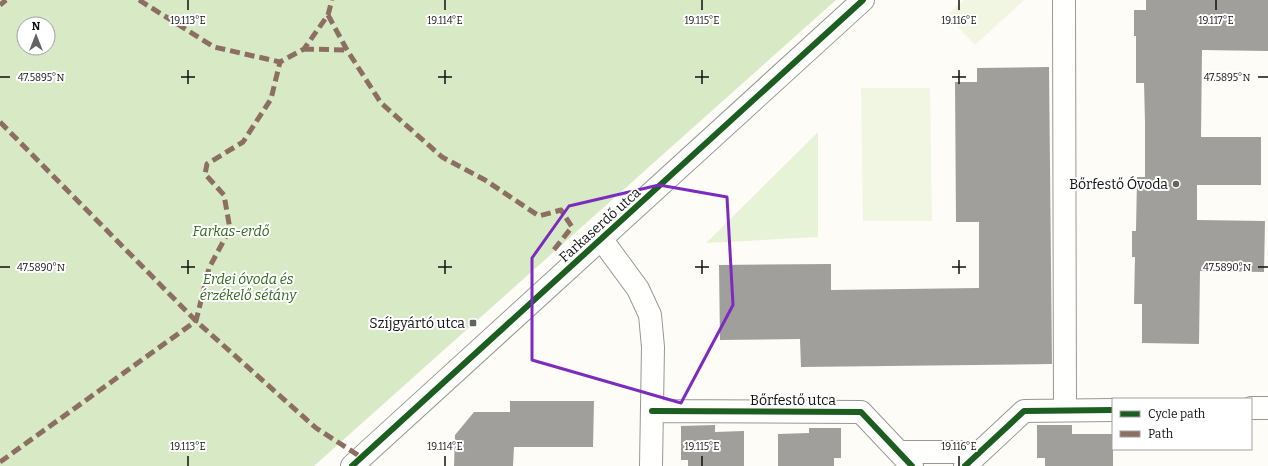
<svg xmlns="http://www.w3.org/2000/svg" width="1268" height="466" viewBox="0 0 1268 466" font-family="Bitter,serif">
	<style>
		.green { fill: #e7f3d7 }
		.forest { fill: #d8eac5; fill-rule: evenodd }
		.pitch { fill: #f0f6e1 }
		.building { fill: #a19f9c }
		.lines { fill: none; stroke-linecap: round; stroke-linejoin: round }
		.minor-casing { stroke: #979795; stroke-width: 24 }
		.minor { stroke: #fffffe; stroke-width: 22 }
		.quiet { stroke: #8d6e63; stroke-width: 5; stroke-dasharray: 10 5; stroke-linecap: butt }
		.cycleway-casing { stroke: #fff; stroke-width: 8 }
		.cycleway { stroke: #1b5e20; stroke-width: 6 }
		.marked { fill: none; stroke: #7b2cbf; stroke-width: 3; stroke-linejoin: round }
		.ticks { fill: none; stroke: #111; stroke-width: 1.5 }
		.poi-dot { fill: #646362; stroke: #fff; stroke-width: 1.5 }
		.labels { text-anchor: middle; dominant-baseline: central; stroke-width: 4; stroke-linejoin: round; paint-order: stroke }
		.poi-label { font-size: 14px; fill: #111; stroke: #fff; text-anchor: end }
		.street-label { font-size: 14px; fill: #111; stroke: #fff }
		.park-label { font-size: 14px; font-style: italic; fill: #2f6b1f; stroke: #fff }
		.ticks-label { font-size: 10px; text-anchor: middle; fill: #111; stroke: #fff; stroke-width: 4; stroke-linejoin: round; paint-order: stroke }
	</style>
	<rect width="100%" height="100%" fill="#fdfcf7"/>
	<!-- green -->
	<path class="green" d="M 818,132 L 818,237 L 706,243 Z"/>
	<!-- forest -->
	<path class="forest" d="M 0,0 L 836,0 L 314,466 L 0,466 ZM 24,24 L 48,24 L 48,48 L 24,48 Z"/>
	<!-- pitch -->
	<path class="pitch" d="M 964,0 L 1024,0 L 975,45 L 947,15 Z
		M 861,88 L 930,88 L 932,221 L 863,221 Z"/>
	<!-- building -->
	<path class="building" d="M 1146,0 L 1268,0 L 1268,51 L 1202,50 L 1201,137 L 1261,137 L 1261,185 L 1197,185 L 1197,220 L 1265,221 L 1264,272 L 1200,271 L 1199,344 L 1142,343 L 1142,304 L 1134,304 L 1135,257 L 1132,257 L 1132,231 L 1136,231 L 1137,177 L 1145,177 L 1145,122 L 1144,83 L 1136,83 L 1136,36 L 1134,36 L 1134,10 L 1146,10 Z
		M 1049,67 L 1052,364 L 801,367 L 800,339 L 720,340 L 719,265 L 831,264 L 831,290 L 979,288 L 979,222 L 956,222 L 955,82 L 977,82 L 977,68 Z
		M 510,401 L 594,401 L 593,447 L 514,447 L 513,466 L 454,466 L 455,435 L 474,412 L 510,412 Z
		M 715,425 L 715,432 L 744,431 L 744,466 L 688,466 L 688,460 L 681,460 L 681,426 Z
		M 1037,425 L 1072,425 L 1072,434 L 1113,434 L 1113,466 L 1045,466 L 1045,458 L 1037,458 Z
		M 809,428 L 841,428 L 841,458 L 834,458 L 834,466 L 778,466 L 778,434 L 809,433 Z"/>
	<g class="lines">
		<!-- minor casing -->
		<g class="minor-casing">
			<path id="minor" d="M 1064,0 L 1065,410
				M 602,240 L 638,289 L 650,315 L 653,347 L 651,466
				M 1251,408 L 1268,408
				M 652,411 L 861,412 L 912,466
				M 899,452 L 980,452
				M 352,466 L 863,0
				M 965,466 L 1024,411 L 1113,410"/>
		</g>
		<!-- minor -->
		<use href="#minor" class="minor"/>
		<!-- quiet -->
		<path class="quiet" d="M 139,0 L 214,47 L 280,62 L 304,49 L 328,15 L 332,0
			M 0,5 L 6,0
			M 328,15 L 347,50 L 381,103 L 442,157 L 485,180 L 539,216 L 561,210 L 572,227 L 553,251
			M 304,49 L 347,50
			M 0,122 L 196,321 L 316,428 L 361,457
			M 0,462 L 196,321 L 209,268 L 230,229 L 224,195 L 205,174 L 207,164 L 243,142 L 271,99 L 280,62"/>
		<!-- cycleway casing -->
		<g class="cycleway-casing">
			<path id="cycleway" d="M 652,411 L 861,412 L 912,466
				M 352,466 L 863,0
				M 965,466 L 1024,411 L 1113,410"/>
		</g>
		<!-- cycleway -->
		<use href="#cycleway" class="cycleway"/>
	</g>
	<!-- marked area -->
	<path class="marked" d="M 659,185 L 727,197 L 733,305 L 681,403 L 532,360 L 532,258 L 569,206 Z"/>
	<!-- ticks -->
	<path class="ticks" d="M 188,0 L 188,10M 445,0 L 445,10M 702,0 L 702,10M 959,0 L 959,10M 1216,0 L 1216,10M 188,70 L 188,84M 445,70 L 445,84M 702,70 L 702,84M 959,70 L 959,84M 0,77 L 10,77M 181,77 L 195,77M 438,77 L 452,77M 695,77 L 709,77M 952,77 L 966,77M 1258,77 L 1268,77M 188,260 L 188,274M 445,260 L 445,274M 702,260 L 702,274M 959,260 L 959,274M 0,267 L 10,267M 181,267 L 195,267M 438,267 L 452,267M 695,267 L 709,267M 952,267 L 966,267M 1258,267 L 1268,267M 188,456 L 188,466M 445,456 L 445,466M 702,456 L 702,466M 959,456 L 959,466"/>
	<!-- markers -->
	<g class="poi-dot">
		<circle cx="1176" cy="184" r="4"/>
		<rect x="469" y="319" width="8" height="8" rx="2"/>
	</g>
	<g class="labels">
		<!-- poi labels -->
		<g class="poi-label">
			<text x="1168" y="184">Bőrfestő Óvoda</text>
			<text x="465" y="323">Szíjgyártó utca</text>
		</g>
		<!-- street labels -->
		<g class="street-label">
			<text transform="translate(600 225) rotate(-42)">Farkaserdő utca</text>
			<text x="793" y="400">Bőrfestő utca</text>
		</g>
		<!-- park labels -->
		<g class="park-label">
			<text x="231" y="231">Farkas-erdő</text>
			<text x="248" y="279">Erdei óvoda és<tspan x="248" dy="16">érzékelő sétány</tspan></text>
		</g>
	</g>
	<g class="ticks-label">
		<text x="188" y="24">19.113°E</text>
		<text x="445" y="24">19.114°E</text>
		<text x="702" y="24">19.115°E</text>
		<text x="959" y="24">19.116°E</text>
		<text x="1216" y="24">19.117°E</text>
		<text x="41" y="81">47.5895°N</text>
		<text x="1227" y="81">47.5895°N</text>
		<text x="41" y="271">47.5890°N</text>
		<text x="1227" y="271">47.5890°N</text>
		<text x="188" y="450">19.113°E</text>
		<text x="445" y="450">19.114°E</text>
		<text x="702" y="450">19.115°E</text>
		<text x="959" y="450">19.116°E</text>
	</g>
	<!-- legend -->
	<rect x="1112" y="398" width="140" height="52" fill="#ffffff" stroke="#a0a0a0"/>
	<rect x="1120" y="411" width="20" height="6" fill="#1b5e20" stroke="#a0a0a0"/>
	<text x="1148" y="418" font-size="12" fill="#111111">Cycle path</text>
	<rect x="1120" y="431" width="20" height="6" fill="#8d6e63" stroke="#a0a0a0"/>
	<text x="1148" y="438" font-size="12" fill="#111111">Path</text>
	<!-- north arrow -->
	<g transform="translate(36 36)"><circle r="19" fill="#ffffff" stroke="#a0a0a0"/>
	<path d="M0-3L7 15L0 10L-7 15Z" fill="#646362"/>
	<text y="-6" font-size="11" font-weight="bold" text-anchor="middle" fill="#111111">N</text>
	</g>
</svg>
